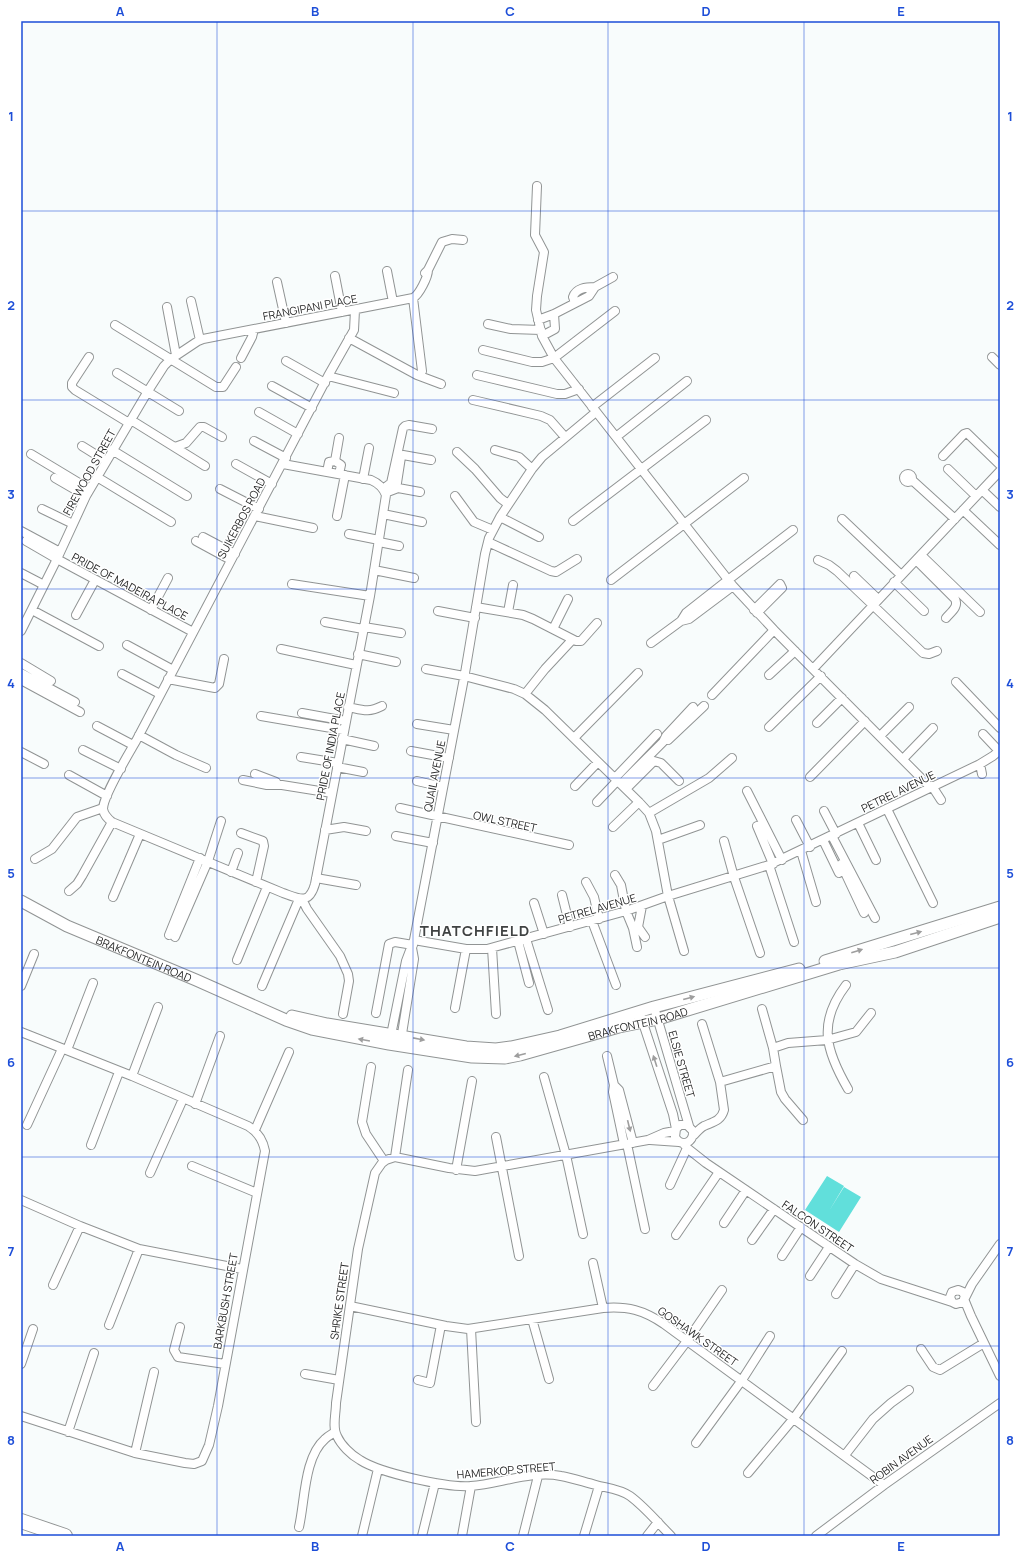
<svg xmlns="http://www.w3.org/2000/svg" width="1021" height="1557" viewBox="0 0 1021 1557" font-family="Manrope,sans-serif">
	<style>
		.pitch { fill: #61dfdb }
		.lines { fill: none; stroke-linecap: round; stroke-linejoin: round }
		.street-casing { stroke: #919494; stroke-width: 10 }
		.secondary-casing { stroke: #919494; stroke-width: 13 }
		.highway-casing { stroke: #919494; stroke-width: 16 }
		.street { stroke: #fff; stroke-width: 8 }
		.secondary { stroke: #fff; stroke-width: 11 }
		.highway { stroke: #fff; stroke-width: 14 }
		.oneway { fill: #9e9e9e }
		.grid { fill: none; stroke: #1d4ed8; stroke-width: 1; stroke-opacity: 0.55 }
		.labels { text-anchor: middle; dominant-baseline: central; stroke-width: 3; stroke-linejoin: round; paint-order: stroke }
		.street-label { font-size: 11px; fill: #272828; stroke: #fff }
		.district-label { font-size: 15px; font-weight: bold; letter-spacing: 1px; fill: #404343; stroke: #fff }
		.neatline { fill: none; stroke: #1d4ed8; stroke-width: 1.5 }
		.grid-label { font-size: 13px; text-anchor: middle; font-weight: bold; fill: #1d4ed8 }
	</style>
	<rect width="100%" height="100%" fill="#f8fcfc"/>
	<!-- pitch -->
	<path class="pitch" d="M 827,1176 L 844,1186 L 829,1211 L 844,1187 L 861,1197 L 839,1232 L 805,1210 Z"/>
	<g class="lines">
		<!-- street casing -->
		<g class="street-casing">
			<path id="street" d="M 537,186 L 535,235 L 544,252 L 537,296 L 536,310 L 542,336 L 554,358 L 733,586 L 774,630 L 930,787
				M 387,271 L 393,302
				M 425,273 L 428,270 L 442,242 L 452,239 L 463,240
				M 335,276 L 342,312
				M 277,282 L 286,323
				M 413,298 L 422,371
				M 191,301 L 200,340
				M 575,303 L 573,297 C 576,288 586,287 595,287
				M 167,307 L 176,355
				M 538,320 L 554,314 L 589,296 L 595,287 L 613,277
				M 488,324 L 511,329 L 541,330
				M 115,325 L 216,387 L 223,387 L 236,367
				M 542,336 L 555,329 L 554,314
				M 349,338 L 417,375 L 441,384
				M 483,350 L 532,362 L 542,362 L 554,358 L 615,311
				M 89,357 L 72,383 L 72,387 L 75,390 L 129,423
				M 992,357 L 1000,365
				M 241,358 L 252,337 L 254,329
				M 286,361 L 325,383
				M 117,373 L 179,411
				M 477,375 L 557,394 L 565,394 L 579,389
				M 328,376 L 394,393
				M 272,386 L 312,408
				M 473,400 L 541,416 L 550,420 L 565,437
				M 592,407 L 655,358
				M 259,412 L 298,434
				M 131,420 L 205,466
				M 616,437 L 687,381
				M 254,441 L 286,458
				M 82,446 L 106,461
				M 175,447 L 186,443 L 200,427 L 204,427 L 222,437
				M 112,450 L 187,496
				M 495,450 L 519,457 L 532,469
				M 457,452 L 475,469 L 500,498 L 508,504
				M 31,454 L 89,489
				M 943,456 L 964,434 L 967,433 L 1000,465
				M 236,464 L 272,484
				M 283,464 L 371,480 C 378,483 383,487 386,495 L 370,596 L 315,884 C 309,905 300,899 283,893 L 112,822 C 107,818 104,815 103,809 C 103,796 128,755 136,741 L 328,376 L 354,330 L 355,310
				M 948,469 L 976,496
				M 327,472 L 329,462 L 335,461
				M 339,474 L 341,465 L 335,461 L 339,438
				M904 478a4 4 0 1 1 8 0a4 4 0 1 1-8 0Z
				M 97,477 L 171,522
				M 55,478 L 86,496
				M 363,479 L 369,448
				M 912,480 L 955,519
				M 397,483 L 401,457 L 403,455 L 431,460
				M 220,489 L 259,509
				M 383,489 L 391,483 L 403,428 L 405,426 L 409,425 L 432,429
				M 982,490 L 1000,507
				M 385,493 L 398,488 L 420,492
				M 455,496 L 474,522 L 493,530
				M 42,509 L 73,524
				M 963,510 L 1000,545
				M 383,514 L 422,522
				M 255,516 L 313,528
				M 337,516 L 345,475
				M 500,517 L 539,537
				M 842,519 L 901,575
				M 573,521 L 706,420
				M 21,531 L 60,552
				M 349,534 L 379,540
				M 203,537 L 235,554
				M 26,541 L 57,559 L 193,632
				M 196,541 L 231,560
				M 379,542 L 399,546
				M 488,542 L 551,571 L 556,572 L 577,559
				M 921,555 L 980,612
				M 818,560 L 829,565 L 837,571 L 923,653 L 929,654 L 937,651
				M 916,560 L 955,599 C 959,607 951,612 946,618
				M 374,570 L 414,578
				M 21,573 L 44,585
				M 854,576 L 878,599
				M 611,580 L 744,478
				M 894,582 L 924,611
				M 292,584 L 370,596
				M 476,607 L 523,615 L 533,619 L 576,641 L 581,641 L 597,623
				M 32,610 L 99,646
				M 151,610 L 168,578
				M 754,610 L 780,584 L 782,588 L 757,613
				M 438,611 L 475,618
				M 508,612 L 513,585
				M 76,615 L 95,580
				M 681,621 L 689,619 L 733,586
				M 325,622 L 363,629
				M 364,627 L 401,633
				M 553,629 L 568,599
				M 21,631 L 57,559 L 86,496 L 148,391 L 164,366 L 171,359 L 198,341 L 203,339 L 413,298 C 419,295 428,277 428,270
				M 651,643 L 681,621 L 686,613 L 728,580 L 793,530
				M 127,645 L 173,670
				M 281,649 L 356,665
				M 358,654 L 396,662
				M 21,663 L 51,681
				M 426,669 L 464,676 L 514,689 L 525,694 L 545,710 L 639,802 L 649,813 L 656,831 L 668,896 L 684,951
				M 813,669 L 1000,471
				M 21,673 L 75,702
				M 122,674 L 160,694
				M 769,675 L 795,651
				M 168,679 L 215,688 L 219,684 L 224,659
				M 21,680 L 80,712
				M 956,682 L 1000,728
				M 525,694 L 545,669 L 572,640
				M 712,695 L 774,630
				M 348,707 C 363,710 368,713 382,706
				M 302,713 L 346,721
				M 261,716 L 343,730
				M 817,723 L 842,698
				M 417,724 L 454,730
				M 97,726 L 133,745
				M 769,727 L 821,676
				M 983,734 L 999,751
				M 139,735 L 176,755 L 206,768
				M 880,736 L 909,707
				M 574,738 L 638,673
				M 342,739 L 374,746
				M 668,740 L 704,706
				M 83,750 L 121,769
				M 411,751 L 449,758
				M 21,752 L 44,764
				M 301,757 L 338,763
				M 903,759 L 933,728
				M 980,764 L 982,774
				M 337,767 L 363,772
				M 255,774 L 276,782
				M 69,775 L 107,796
				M 810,777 L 865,721
				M 615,778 L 657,734
				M 243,780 L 267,785 L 282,785 L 332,793
				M 417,781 L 443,787
				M 621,784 L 663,742 L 666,736 L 693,707
				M 575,786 L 598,762
				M 932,786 L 941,800
				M 626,789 L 654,761 L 661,763 L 679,781
				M 747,791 L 782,860
				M 597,802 L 617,781
				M 400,808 L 569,845
				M 887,809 L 933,903
				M 824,811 L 836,834
				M 649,813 L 709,778 L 732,758
				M 796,820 L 810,847
				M 858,823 L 876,860
				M 757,826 L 773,864
				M 613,827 L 639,802
				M 325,830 L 344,827 L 366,831
				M 241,833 L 263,841 L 264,846 L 256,882
				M 396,836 L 433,843
				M 832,836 L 875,918
				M 658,840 L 700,825
				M 823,840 L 839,873
				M 724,841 L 734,877 L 760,953
				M 801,851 L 816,902
				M 35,859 L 52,849 L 77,817 L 103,808
				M 841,864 L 864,913
				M 769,865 L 794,942
				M 231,872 L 238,853
				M 615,875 L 621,885 L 626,911 L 633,928 L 637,947
				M 316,878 L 356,885
				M 586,882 L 594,897 L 599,919
				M 69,891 L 77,884 L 82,876 L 112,822
				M 562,895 L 570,927
				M 113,897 L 140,834
				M 302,899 L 307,909 L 340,956 L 348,974 L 349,981 L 343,1014
				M 534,903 L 544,934
				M 642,906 L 638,927 L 645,937
				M 592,921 L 616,985
				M 169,935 L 200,858
				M 175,937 L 208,861 L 221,821
				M 526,939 L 548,1010
				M 414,940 L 466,949 L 487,949 L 626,911 L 668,896 L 769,865 L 980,764 L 993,756 L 1000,750
				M 518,941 L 529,983
				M 492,948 L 496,1014
				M 237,960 L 267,887
				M 846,985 C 817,1023 826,1051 848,1089
				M 21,986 L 34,954
				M 262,986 L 299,899
				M 654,1007 L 689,1126
				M 455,1008 L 466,949
				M 376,1013 L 389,944 L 395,942 L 413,945
				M 641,1017 L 673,1114 L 676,1129 L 675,1137 C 681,1148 694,1143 693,1131 L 687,1125 L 680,1125 L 676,1129
				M 21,1032 L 132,1076 L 248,1126 C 258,1132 263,1140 265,1151 L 218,1406 L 209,1445 L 202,1461 L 194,1464 L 185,1463 L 135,1453 L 21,1416
				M 390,1040 L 406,961 L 414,940 L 465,673 L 485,554 L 489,538 L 500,517 L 532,469 L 542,457 L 596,412
				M 401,1040 L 414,959 L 412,948
				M 773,1048 L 788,1043 L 827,1040 L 856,1032 L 871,1013
				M 67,1050 L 93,983
				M 607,1056 L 614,1085 L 613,1092 L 624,1144
				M 776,1066 L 781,1092 L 785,1099 L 803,1120
				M 371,1067 L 362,1122 L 366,1134 L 384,1161
				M 132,1076 L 158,1007
				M 544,1077 L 566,1155 L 583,1234
				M 720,1082 L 776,1066 L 773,1048 L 762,1009
				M 614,1085 L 619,1090 L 633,1143
				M 195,1104 L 220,1036
				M 27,1125 L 62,1049
				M 255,1130 L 289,1052
				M 694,1135 C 697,1132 700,1128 704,1126 C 713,1122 721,1121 724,1110 L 720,1082 L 702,1024
				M 496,1137 L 519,1256
				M 650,1140 L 679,1142
				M 683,1143 L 687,1148 L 706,1163 L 855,1264 L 881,1279 L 952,1302
				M 627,1144 L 645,1229
				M 91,1145 L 119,1072
				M 395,1157 L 408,1070
				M 192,1166 L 257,1193
				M 456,1170 L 472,1081
				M 150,1173 L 183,1099
				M 670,1185 L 687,1148
				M 21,1200 L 80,1226 L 139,1249 L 242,1269
				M 724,1223 L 746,1190
				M 676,1235 L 719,1172
				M 752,1240 L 774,1209
				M 782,1256 L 801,1227
				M 593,1263 L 603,1308
				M 810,1276 L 829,1247
				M 53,1285 L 80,1226
				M 836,1294 L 855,1264
				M 965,1297 L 963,1292 L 958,1290 L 952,1292 L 950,1297 L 952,1302 L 956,1304 L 963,1302 L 972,1284 L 1000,1244
				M 964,1299 L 971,1316 L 1000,1376
				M 350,1306 L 446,1326 L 468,1329 L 603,1308 C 628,1306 643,1310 664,1324 L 884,1485
				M 532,1319 L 549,1379
				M 109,1325 L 139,1249
				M 180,1327 L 174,1350 L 178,1357 L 225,1364
				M 471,1329 L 476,1422
				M 921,1349 L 933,1367 L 940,1370 L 984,1343
				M 21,1364 L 33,1329
				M 305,1374 L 339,1380
				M 418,1380 L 430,1383 L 441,1325
				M 653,1386 L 687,1341 L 722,1290
				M 68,1432 L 94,1353
				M 696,1443 L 742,1380 L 770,1336
				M 135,1453 L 154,1372
				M 845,1455 L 873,1419 L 891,1403 L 909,1390
				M 748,1473 L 794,1418 L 842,1351
				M 299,1527 C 305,1501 304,1457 325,1439 C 328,1436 332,1434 335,1432
				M 362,1536 L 378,1469
				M 422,1536 L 435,1483
				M 462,1536 L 471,1486
				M 523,1536 L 538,1476
				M 584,1536 L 599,1486
				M 647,1536 L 658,1522
				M 671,1536 C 658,1523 645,1507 630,1496 C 620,1489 607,1488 596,1485 C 584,1482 572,1478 561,1476 C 532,1470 499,1484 471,1486 C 447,1488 380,1473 360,1460 C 351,1455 341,1445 337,1436 C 332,1427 336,1414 336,1403 L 358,1249 L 375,1173 L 382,1163 L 386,1160 L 395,1157 L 449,1168 L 475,1171 L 648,1140 L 664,1133 L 675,1131
				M 816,1536 L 884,1485 L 1000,1403"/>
		</g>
		<!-- secondary casing -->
		<g class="secondary-casing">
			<g id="secondary">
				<path id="s1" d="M 21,901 L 67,926 L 196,980 L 286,1020 L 312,1029 L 389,1044 L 472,1057 L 505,1058 L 520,1055 L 619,1027 L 658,1019 L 839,964 L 895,952 L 1000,917"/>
				<path d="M 825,961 L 1000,907"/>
				<path d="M 292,1016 L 327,1024 L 466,1047 L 496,1049 L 511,1047 L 560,1036 L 654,1007 L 799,969"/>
			</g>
		</g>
		<!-- highway casing -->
		<g class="highway-casing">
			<path id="highway" d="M 21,1521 L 65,1536"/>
		</g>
		<!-- street -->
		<use href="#street" class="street"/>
		<!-- secondary -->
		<use href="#secondary" class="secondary"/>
		<!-- highway -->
		<use href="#highway" class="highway"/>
	</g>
	<!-- one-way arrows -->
	<defs><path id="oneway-solid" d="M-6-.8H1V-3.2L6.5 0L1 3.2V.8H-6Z"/></defs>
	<g class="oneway">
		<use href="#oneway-solid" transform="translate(916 933) rotate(-15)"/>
		<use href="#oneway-solid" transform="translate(857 951) rotate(-18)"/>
		<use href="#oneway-solid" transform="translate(689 998) rotate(-15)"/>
		<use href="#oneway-solid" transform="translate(419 1039) rotate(11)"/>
		<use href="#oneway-solid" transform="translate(364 1040) rotate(-170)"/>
		<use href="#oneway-solid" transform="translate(520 1055) rotate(166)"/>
		<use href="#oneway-solid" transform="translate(655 1061) rotate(-108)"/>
		<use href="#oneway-solid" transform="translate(629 1126) rotate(76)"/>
	</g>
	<!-- grid -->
	<path class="grid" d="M 217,21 L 217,1536M 413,21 L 413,1536M 608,21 L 608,1536M 804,21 L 804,1536M 21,211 L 1000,211M 21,400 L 1000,400M 21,589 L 1000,589M 21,778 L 1000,778M 21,968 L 1000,968M 21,1157 L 1000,1157M 21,1346 L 1000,1346"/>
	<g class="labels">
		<!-- street labels -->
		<g class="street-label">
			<text transform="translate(310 307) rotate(-11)">FRANGIPANI PLACE</text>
			<text transform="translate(89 472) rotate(-61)">FIREWOOD STREET</text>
			<text transform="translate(241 518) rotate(-62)">SUIKERBOS ROAD</text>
			<text transform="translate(130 586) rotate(28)">PRIDE OF MADEIRA PLACE</text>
			<text transform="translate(330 746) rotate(-79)">PRIDE OF INDIA PLACE</text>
			<text transform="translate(434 776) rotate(-79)">QUAIL AVENUE</text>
			<text transform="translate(898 791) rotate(-26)">PETREL AVENUE</text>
			<text transform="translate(505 821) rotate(12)">OWL STREET</text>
			<text transform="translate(597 908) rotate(-16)">PETREL AVENUE</text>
			<text stroke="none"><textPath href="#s1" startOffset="136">BRAKFONTEIN ROAD</textPath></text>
			<text stroke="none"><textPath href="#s1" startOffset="651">BRAKFONTEIN ROAD</textPath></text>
			<text transform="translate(682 1064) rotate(74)">ELSIE STREET</text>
			<text transform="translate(818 1226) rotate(34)">FALCON STREET</text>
			<text transform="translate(225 1301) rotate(-80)">BARKBUSH STREET</text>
			<text transform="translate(339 1301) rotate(-82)">SHRIKE STREET</text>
			<text transform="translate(698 1336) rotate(35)">GOSHAWK STREET</text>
			<text transform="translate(901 1459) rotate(-36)">ROBIN AVENUE</text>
			<text transform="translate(506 1470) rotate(-5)">HAMERKOP STREET</text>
		</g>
		<!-- district labels -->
		<g class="district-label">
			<text x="475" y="930">THATCHFIELD</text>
		</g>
	</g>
	<!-- border -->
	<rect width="1021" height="1557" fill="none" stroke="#ffffff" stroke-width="44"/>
	<rect x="22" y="22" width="977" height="1513" class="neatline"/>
	<g class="grid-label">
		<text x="120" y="16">A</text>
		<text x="315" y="16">B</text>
		<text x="510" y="16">C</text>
		<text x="706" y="16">D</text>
		<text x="901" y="16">E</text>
		<text x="11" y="121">1</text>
		<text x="1010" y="121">1</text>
		<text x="11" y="310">2</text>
		<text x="1010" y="310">2</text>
		<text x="11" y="499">3</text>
		<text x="1010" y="499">3</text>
		<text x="11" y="688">4</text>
		<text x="1010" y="688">4</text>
		<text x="11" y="878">5</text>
		<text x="1010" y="878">5</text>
		<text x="11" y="1067">6</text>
		<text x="1010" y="1067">6</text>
		<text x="11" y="1256">7</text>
		<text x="1010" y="1256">7</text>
		<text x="11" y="1445">8</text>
		<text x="1010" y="1445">8</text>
		<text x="120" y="1551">A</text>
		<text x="315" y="1551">B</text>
		<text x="510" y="1551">C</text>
		<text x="706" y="1551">D</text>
		<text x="901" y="1551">E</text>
	</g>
</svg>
